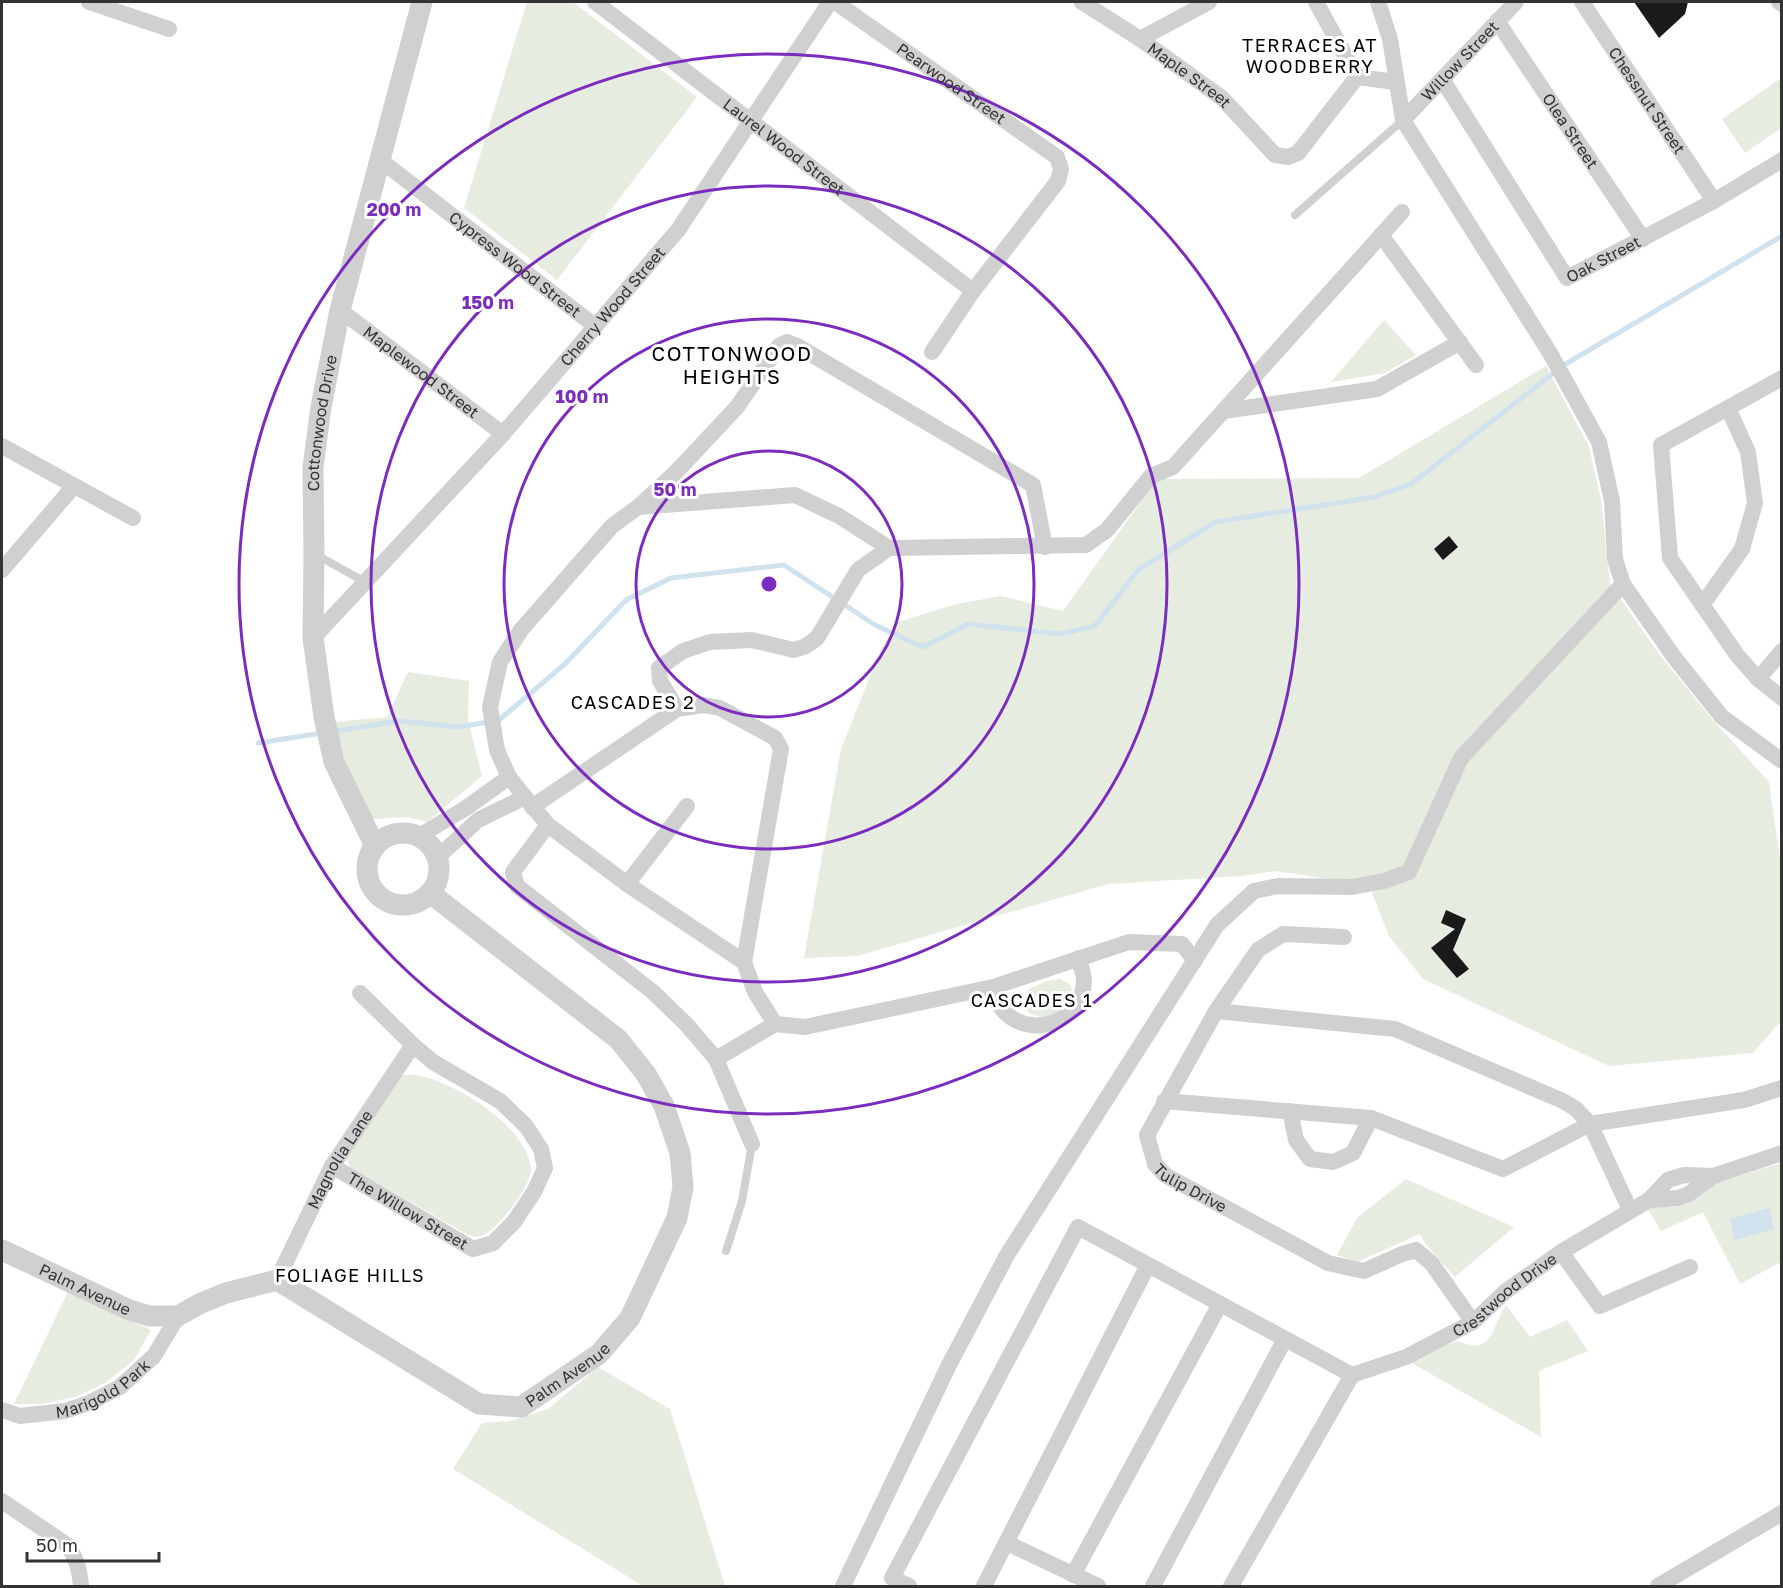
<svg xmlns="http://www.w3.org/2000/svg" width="1783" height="1588" viewBox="0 0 1783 1588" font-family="'Golos Text',sans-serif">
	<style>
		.green { fill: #e6ecdf }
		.water { fill: #cfe2ee }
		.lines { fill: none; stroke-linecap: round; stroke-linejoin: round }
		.stream { stroke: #cfe2ee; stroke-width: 5 }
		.building { fill: #1a1a1a }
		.service { stroke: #d0d0d0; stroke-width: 8 }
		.minor { stroke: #d0d0d0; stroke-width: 16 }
		.tertiary { stroke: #d0d0d0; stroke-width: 21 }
		.ring { fill: none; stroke: #7b2cbf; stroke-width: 3 }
		.labels { text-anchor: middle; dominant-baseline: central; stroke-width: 6; stroke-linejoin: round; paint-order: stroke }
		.street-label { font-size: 16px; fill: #333; stroke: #fff }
		.neighbourhood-label { font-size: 18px; letter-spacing: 1.5px; fill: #000; stroke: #fff }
		.quarter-label { font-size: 20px; letter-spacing: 1.5px; fill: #000; stroke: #fff }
		.centre { fill: #7b2cbf; stroke: #fff; stroke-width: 3 }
		.ring-label { font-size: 18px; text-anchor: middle; font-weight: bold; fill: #7b2cbf; stroke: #fff; stroke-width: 6; stroke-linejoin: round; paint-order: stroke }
	</style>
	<rect width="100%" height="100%" fill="#fff"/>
	<!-- green -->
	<path class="green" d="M 527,2 L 573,2 L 697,97 L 557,280 L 464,208 Z
		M 1780,79 L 1781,128 L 1745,153 L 1722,119 Z
		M 1384,320 L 1416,355 L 1385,373 L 1331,382 Z
		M 1546,366 L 1589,447 L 1601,499 L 1610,584 L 1659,654 L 1712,719 L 1769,782 L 1781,866 L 1781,1021 L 1753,1053 L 1609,1066 L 1423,979 L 1389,936 L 1372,893 L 1371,876 L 1348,882 L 1275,871 L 1242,876 L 1108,884 L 857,956 L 804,958 L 841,749 L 881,649 L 898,622 L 957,604 L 1001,596 L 1063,611 L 1157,479 L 1359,478 Z
		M 408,672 L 469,681 L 468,720 L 482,776 L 427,822 L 408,817 L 372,819 L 353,788 L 334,722 L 387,717 Z
		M 1060,979 L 1069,983 L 1073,992 C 1066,1006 1060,1013 1046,1019 L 1029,1013 L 1021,1005 L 1027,990 L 1047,981 Z
		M 402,1075 C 408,1075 415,1074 421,1076 C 458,1084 525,1126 531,1167 C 533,1185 498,1229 482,1236 C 477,1238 473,1236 468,1235 L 351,1168 L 345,1156 Z
		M 1781,1163 L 1781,1262 L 1740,1284 L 1703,1212 L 1661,1231 L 1648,1209 L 1658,1205 L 1674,1207 L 1697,1199 L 1706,1186 Z
		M 1406,1179 L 1514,1227 L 1455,1277 C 1442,1262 1429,1251 1420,1234 L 1357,1262 L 1337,1255 L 1357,1218 Z
		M 68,1292 L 151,1330 L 134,1360 L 105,1383 L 75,1397 L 41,1404 L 14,1404 Z
		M 1506,1305 L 1530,1337 L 1567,1320 L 1588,1351 L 1539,1371 L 1541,1437 L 1403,1358 L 1458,1341 C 1493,1358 1492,1325 1506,1305 Z
		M 598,1367 L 670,1409 L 725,1586 L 643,1586 L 453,1469 L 482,1423 L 510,1421 L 548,1409 Z"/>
	<!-- water -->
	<path class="water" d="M 1769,1208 L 1774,1229 L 1735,1240 L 1730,1219 Z"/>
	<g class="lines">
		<!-- stream -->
		<path class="stream" d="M 331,732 L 399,721 L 460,727 L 499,720 L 566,663 L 626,600 L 671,578 L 784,565 L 875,625 L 923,647 L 968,624 L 1061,634 L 1095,626 L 1139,569 L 1216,522 L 1374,497 L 1411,484 L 1564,365 L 1782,236
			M 258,743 L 322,733"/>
	</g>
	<!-- building -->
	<path class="building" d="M 1634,2 L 1688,2 L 1685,14 L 1659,38 Z
		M 1449,536 L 1458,547 L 1443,560 L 1434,549 Z
		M 1446,910 L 1466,919 L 1453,950 L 1469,969 L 1457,978 L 1431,948 L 1455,929 L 1441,923 Z"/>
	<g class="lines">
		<!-- service -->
		<path class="service" d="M 1295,215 L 1403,120
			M 315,554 L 365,582
			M 726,1251 L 742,1201 L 752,1144"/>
		<!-- minor -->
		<g class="minor">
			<path d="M 89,2 L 169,29"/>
			<path id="s1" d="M 595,2 L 973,291"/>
			<path id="s2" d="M 835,2 L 1057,157 L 1061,169 L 1058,181 L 973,291 L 932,352"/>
			<path id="s3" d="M 1082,2 L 1140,39 L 1222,98 L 1275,155 L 1288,157 L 1298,153 L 1357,77 L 1396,82"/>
			<path d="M 1316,2 L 1357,77"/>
			<path d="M 1378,2 L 1390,39 L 1403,120 L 1550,353 L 1599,442 L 1612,501 L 1615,559 L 1623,584 L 1674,657 L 1722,717 L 1782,761"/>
			<path id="s4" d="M 1582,2 L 1714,201"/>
			<path d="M 1779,2 L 1782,4"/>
			<path id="s5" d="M 1497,21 L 1643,239"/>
			<path d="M 1140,39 L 1209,2"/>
			<path id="s6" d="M 1442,79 L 1567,278 L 1714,201 L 1782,160"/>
			<path id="s7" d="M 1403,120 L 1516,2"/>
			<path id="s8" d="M 379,159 L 595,326"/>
			<path d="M 1381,235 L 1476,365"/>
			<path id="s9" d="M 340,310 L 503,434"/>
			<path d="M 1782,378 L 1661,445 L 1670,558 L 1737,655 L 1758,679 L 1782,698"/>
			<path d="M 1224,411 L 1377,389 L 1460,342"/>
			<path d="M 2,446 L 133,518"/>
			<path d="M 638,507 L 678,470 L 737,407 L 779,346 L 787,342 L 799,347 L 1033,485 L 1045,547"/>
			<path d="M 2,570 L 74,486"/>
			<path d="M 1702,605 L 1742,549 L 1755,503 L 1748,452 L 1728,408"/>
			<path id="s10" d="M 313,638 L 503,434 L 678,230 L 830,2"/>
			<path d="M 1758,679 L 1782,651"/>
			<path d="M 677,709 L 660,681 L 659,668 L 683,651 L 710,642 L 752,640 L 794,650 L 806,646 L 817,638 L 858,570 L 889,548"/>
			<path d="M 532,807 L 677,709 L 704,705 L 720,708 L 775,738 L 781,749 L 744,962"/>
			<path d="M 548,825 L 513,872 L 517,886 L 653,992 L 687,1025 L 716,1059 L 752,1144"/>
			<path d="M 419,836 L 466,808 L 509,777"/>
			<path d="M 438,857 L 478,820 L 525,797"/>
			<path d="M 627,884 L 687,806"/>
			<path id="s11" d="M 1344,937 L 1283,934 L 1258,950 L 1216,1011 L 1147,1135 L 1155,1164 L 1165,1175 L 1328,1263 L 1364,1271 L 1402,1254 L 1416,1250 L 1432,1264 L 1473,1322"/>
			<path d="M 993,987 C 996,994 998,1003 1002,1009 C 1028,1041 1083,1023 1084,981 C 1084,974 1080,965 1079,958"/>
			<path d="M 1216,1011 L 1395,1029 L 1563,1101 L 1576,1109 L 1590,1124 L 1630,1210"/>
			<path d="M 775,1024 L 755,992 L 744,962 L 627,884 L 548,825 L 525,797 L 509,777 L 497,750 L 490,707 L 500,662 L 521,630 L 612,526 L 638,507 L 795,495 L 839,516 L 889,548 L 1086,545 L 1107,530 L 1151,476 L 1173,467 L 1402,212"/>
			<path d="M 716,1059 L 775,1024 L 805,1027 L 993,987 L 1129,942 L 1182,944 L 1195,961"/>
			<path d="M 1164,1101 L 1371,1118 L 1503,1169 L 1590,1124 L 1744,1100 L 1782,1088"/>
			<path d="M 1290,1111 L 1296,1140 L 1310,1159 L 1333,1162 L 1353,1153 L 1371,1118"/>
			<path id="s12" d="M 332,1166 L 473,1249 L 493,1243 L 514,1222 L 534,1192 L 545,1168 L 541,1149 L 526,1126 L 500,1101 L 433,1062 L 413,1045 L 360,993"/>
			<path d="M 1649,1200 L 1678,1198 L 1689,1194 L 1713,1176 L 1782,1153"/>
			<path d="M 1561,1252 L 1600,1306 L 1690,1267"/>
			<path id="s13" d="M 277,1280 L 332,1166 L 413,1045"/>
			<path id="s14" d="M 1352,1375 L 1406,1357 L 1473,1322 L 1506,1291 L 1561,1252 L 1649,1200 L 1668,1180 L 1684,1175 L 1713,1176"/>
			<path id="s15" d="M 2,1410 L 20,1416 L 65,1411 L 89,1403 L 120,1387 L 154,1356 L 178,1316"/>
			<path d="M 2,1501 L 67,1545 C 77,1558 80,1571 81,1586"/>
			<path d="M 1007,1543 L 1098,1586"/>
			<path d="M 1073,1575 L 1220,1304"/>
			<path d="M 843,1586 L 949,1365 L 1007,1255 L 1217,925 L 1254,891 L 1278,886 L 1352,887 L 1384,881 L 1409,872 L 1461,758 L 1623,584"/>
			<path d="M 909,1586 L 892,1578 L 1078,1227 L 1352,1375"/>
			<path d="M 984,1586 L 1148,1265"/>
			<path d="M 1153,1586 L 1285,1339"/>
			<path d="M 1231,1586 L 1352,1375"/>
			<path d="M 1658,1586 L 1782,1513"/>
		</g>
		<!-- tertiary -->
		<g class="tertiary">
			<circle cx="403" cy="869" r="36"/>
			<path id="s16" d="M 375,846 L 334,762 L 324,717 L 313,638 L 314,554 L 313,467 L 321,407 L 340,310 L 422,2"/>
			<path id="s17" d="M 2,1250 L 127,1309 L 149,1316 L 178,1316 L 199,1304 L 226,1293 L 277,1280 L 479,1404 L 521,1407 L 599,1354 L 630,1318 L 677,1218 L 683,1187 L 680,1153 L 664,1106 L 646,1074 L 618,1039 L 430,893"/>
		</g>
	</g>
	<!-- distance rings -->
	<g class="ring">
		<circle cx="769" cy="584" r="133"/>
		<circle cx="769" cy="584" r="265"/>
		<circle cx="769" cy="584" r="398"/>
		<circle cx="769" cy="584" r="530"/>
	</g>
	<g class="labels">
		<!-- street labels -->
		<g class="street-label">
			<text stroke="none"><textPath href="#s7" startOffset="82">Willow Street</textPath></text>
			<text stroke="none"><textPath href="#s3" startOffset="130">Maple Street</textPath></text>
			<text stroke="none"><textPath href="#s2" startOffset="142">Pearwood Street</textPath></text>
			<text stroke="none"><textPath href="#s4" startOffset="118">Chessnut Street</textPath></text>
			<text stroke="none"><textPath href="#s5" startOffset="132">Olea Street</textPath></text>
			<text stroke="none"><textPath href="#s1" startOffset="238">Laurel Wood Street</textPath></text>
			<text stroke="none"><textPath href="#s6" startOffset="276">Oak Street</textPath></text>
			<text stroke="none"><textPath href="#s8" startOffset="172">Cypress Wood Street</textPath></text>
			<text stroke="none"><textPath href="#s10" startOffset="447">Cherry Wood Street</textPath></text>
			<text stroke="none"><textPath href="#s9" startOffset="102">Maplewood Street</textPath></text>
			<text stroke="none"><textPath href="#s16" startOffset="435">Cottonwood Drive</textPath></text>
			<text stroke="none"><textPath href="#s13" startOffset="136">Magnolia Lane</textPath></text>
			<text stroke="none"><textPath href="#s11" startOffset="380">Tulip Drive</textPath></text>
			<text stroke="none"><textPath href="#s12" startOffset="88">The Willow Street</textPath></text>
			<text stroke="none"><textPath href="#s17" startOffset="92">Palm Avenue</textPath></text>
			<text stroke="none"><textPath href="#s14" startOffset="174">Crestwood Drive</textPath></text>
			<text stroke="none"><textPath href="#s17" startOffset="632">Palm Avenue</textPath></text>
			<text stroke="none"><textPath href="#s15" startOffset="108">Marigold Park</textPath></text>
		</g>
		<!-- neighbourhood labels -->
		<g class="neighbourhood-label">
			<text x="1310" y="45">TERRACES AT<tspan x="1310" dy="21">WOODBERRY</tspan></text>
			<text x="633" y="702">CASCADES 2</text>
			<text x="1032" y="1000">CASCADES 1</text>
			<text x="350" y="1275">FOLIAGE HILLS</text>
		</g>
		<!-- quarter labels -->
		<g class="quarter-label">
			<text x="732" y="353">COTTONWOOD<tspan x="732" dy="23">HEIGHTS</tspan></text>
		</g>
	</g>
	<circle cx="769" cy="584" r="9" class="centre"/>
	<g class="ring-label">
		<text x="394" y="216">200 m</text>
		<text x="488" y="309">150 m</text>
		<text x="582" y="403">100 m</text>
		<text x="675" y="496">50 m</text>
	</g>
	<!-- border -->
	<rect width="1783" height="1588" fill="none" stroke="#333333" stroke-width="6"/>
	<!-- scale -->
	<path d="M27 1552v9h132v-9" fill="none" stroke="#333333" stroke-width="3"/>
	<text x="36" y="1552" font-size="18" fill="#333333" stroke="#ffffff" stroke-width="4.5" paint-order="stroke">50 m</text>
</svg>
